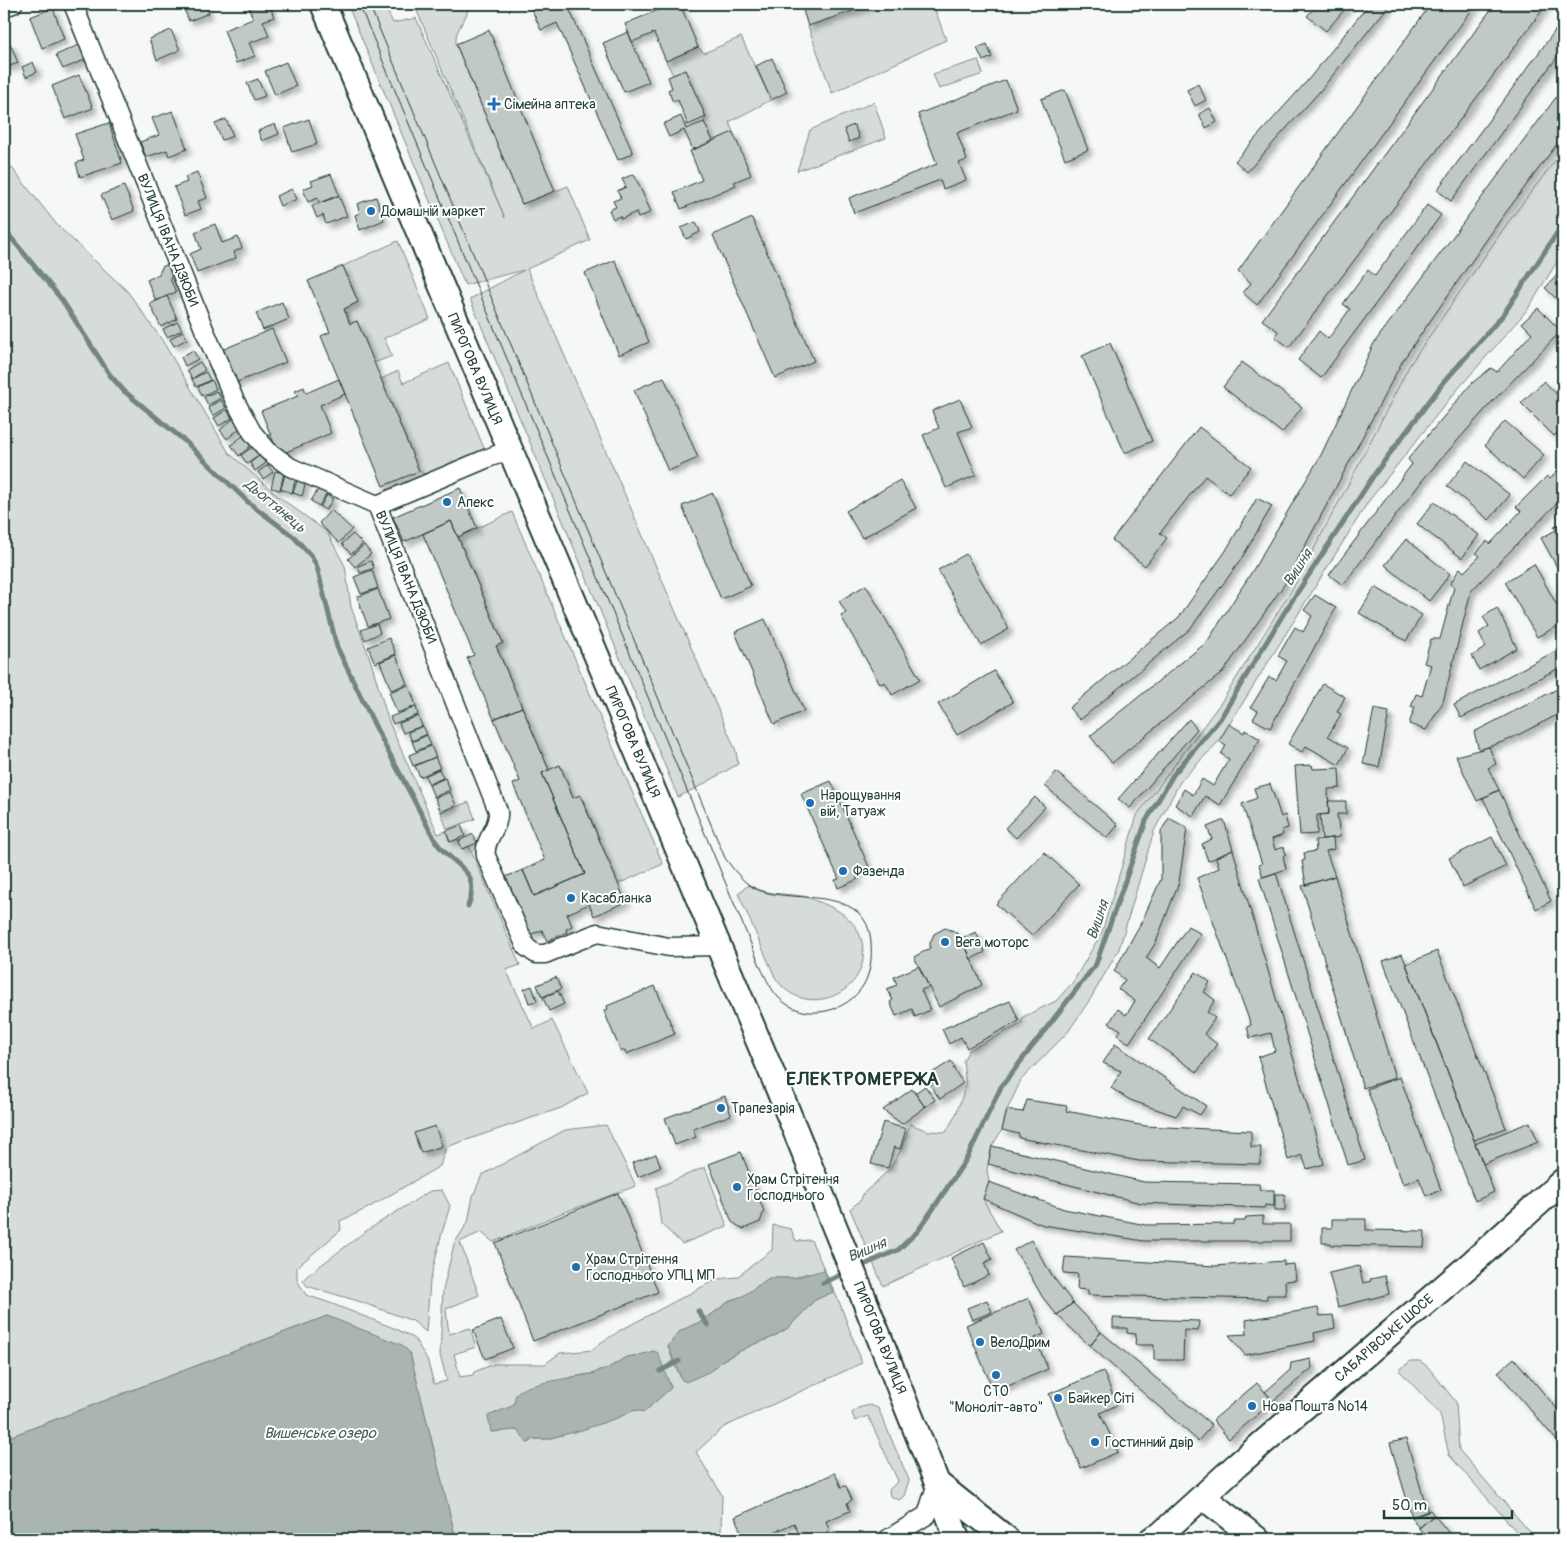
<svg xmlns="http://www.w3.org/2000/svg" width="1567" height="1543" viewBox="0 0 1567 1543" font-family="Pangolin,sans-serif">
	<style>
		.green { fill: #d6dcdb; stroke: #7a8c88; fill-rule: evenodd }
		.water { fill: #aab5b1; stroke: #72857f }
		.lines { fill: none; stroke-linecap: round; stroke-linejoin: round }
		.stream { stroke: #72857f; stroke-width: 5 }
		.building { fill: #c0c9c6; stroke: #1f3d34; filter: url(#shadow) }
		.street-casing { stroke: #1f3d34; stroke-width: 21 }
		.secondary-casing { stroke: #1f3d34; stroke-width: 28 }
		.street { stroke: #fff; stroke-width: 18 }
		.secondary { stroke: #fff; stroke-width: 24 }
		.tram { stroke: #1f3d34; stroke-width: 1 }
		.poi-dot { fill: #1f6fb2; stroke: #fff; stroke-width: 2 }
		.labels { text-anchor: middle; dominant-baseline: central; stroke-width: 4; stroke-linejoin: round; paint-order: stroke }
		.poi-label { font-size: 14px; fill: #1f3d34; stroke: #fff; text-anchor: start }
		.street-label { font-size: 14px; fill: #1f3d34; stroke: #fff }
		.water-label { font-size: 15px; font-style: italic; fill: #49615a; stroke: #fff }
		.district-label { font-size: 19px; font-weight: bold; letter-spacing: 1px; fill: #1f3d34; stroke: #fff }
	</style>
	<defs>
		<filter id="shadow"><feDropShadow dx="4.5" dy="4.5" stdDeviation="2.5" flood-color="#0004"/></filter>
	</defs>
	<rect width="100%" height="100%" fill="#f6f7f7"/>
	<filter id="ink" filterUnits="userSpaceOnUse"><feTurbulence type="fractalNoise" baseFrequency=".02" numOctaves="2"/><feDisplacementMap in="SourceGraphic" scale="10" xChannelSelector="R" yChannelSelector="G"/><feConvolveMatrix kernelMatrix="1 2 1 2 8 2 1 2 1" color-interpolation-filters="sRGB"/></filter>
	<g filter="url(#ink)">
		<!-- green -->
		<path class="green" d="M 363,4 L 384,4 L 393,23 L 416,18 L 505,218 L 414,4 L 469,4 C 468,21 454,27 456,44 L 522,204 L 568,186 L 590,240 L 527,269 L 736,751 L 738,764 L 702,785 L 678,797 L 470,299 L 524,270 L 465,285 L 349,8 Z
			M 873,4 L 933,4 L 946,40 L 832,93 L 808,26 Z
			M 741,37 L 771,100 L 729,122 L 733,132 L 713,141 L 704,122 L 706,117 L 685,70 L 673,75 L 666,61 L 698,47 L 704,53 Z
			M 978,60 L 983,74 L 939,89 L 933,74 Z
			M 874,102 L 886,138 L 797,171 L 810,130 Z
			M 1563,150 L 1563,252 L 1528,309 L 1451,397 L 1368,502 L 1219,741 L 1180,782 L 1154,831 L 1119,949 L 1091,998 L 1068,1032 L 1021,1080 L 1007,1110 L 1002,1130 L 992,1146 L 987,1170 L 989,1182 L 983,1199 L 1001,1231 L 883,1286 L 850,1209 L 861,1200 L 863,1194 L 889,1170 L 901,1150 L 910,1124 L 928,1131 L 946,1132 L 956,1114 L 966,1085 L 963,1061 L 969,1050 L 1021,1024 L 1023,1017 L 1056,1001 L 1073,982 L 1102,932 L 1137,815 L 1222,701 L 1294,586 L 1352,477 L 1410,364 L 1508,222 Z
			M 4,158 L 57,225 L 128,292 L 162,340 L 229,453 L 279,497 L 327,532 L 345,566 L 351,607 L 370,659 L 389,722 L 438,834 L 446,831 L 450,842 L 458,839 L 463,849 L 469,846 L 520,965 L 506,970 L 534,1029 L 552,1020 L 588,1093 L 561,1108 L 446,1147 L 440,1166 L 366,1209 L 340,1221 L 341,1230 L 297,1267 L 297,1280 L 306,1295 L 330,1303 L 396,1329 L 414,1338 L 427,1359 L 434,1384 L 447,1381 L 440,1355 L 443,1290 L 454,1244 L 468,1222 L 473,1196 L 482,1175 L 565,1130 L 606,1125 L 636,1186 L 562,1213 L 493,1242 L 481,1232 L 460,1242 L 479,1295 L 446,1309 L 449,1334 L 470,1328 L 476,1347 L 454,1354 L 460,1377 L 473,1375 L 474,1372 L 494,1364 L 545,1364 L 560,1353 L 593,1350 C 601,1340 609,1339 619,1331 L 717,1279 L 737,1277 L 772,1250 L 773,1225 L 791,1229 L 796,1241 L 811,1240 L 840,1304 L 862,1363 L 724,1427 L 696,1452 L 722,1495 L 721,1530 L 725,1539 L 456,1539 L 410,1353 L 327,1316 L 4,1439 ZM 807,1273 L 833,1292 L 815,1300 L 788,1328 L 771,1338 L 752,1345 L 723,1360 L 713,1370 L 682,1380 L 674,1364 L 668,1346 L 680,1331 L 704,1320 L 731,1300 L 743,1296 L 769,1278 L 794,1278 ZM 653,1351 L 671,1387 L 644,1412 L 635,1410 L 617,1418 L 547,1439 L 530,1439 L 516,1430 L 492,1432 L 509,1408 L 515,1403 L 516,1396 L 572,1377 L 595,1373 L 599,1370 L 607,1369 L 626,1357 L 640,1355 Z
			M 398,241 L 430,319 L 384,338 L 392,356 L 374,363 L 357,321 L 350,324 L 344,309 L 358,302 L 343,266 Z
			M 449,363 L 488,458 L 435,480 L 419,471 L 381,379 L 398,371 L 403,383 Z
			M 512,512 L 663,864 L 618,884 L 581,795 L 573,798 L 560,765 L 549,770 L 496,646 L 503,643 L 458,537 Z
			M 469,802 L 475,819 L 447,829 L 441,812 Z
			M 749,885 C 766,895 782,893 801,896 C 807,896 813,900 819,902 C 838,909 857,920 862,942 C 874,993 803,1023 775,977 L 738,893 Z
			M 705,1167 L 727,1226 L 682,1244 L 661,1224 L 656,1188 Z
			M 442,1190 L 450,1206 L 441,1236 L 430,1281 L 426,1332 L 413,1321 L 358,1301 L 307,1286 L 303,1280 L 308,1275 L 366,1231 L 430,1191 Z
			M 1411,1361 L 1420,1361 L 1428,1367 L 1456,1402 L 1459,1450 L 1536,1539 L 1507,1539 L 1516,1531 L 1449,1455 L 1440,1414 L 1399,1370 Z
			M 870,1405 L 878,1408 L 909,1480 L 904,1496 L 899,1500 L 890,1496 L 889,1490 L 898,1481 L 868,1416 L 855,1421 L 852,1413 L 858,1408 Z"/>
		<!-- water -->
		<path class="water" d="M 824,1270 L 833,1292 L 815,1300 L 788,1328 L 771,1338 L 752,1345 L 723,1360 L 713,1370 L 686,1382 L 682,1380 L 668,1346 L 680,1331 L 704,1320 L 731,1300 L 743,1296 L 769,1278 L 794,1278 Z
			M 327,1316 L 402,1345 L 410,1353 L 456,1539 L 4,1539 L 4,1439 Z
			M 654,1351 L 658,1353 L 671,1388 L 644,1412 L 635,1410 L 617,1418 L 582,1430 L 547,1439 L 531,1439 L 531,1442 L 527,1443 L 519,1432 L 516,1430 L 491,1432 L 488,1416 L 512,1406 C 516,1401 514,1395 518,1392 C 527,1383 580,1377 595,1373 L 599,1370 L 607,1369 L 626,1357 L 640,1355 Z"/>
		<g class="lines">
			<!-- stream -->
			<path class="stream" d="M 4,229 L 62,300 L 110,375 L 124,391 L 186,442 L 248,502 L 294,537 L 312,557 L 317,567 L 337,647 L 377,730 L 436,842 C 454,868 482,868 468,906
				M 857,1268 L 898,1250 L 918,1231 L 933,1209 L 967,1158 L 1001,1087 L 1096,964 L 1146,821 L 1173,775 L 1220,719 L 1284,613 L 1376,472 L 1443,383 L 1503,315 L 1563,224
				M 823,1283 L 847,1272
				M 698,1311 L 708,1325
				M 660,1371 L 679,1361"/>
		</g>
		<!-- building -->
		<path class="building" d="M 182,4 L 205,4 L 209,13 L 189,21 Z
			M 260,4 L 269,4 L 274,17 L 263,21 L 269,36 L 249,43 L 255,56 L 236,63 L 224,30 L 253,19 L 249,8 Z
			M 540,4 L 567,4 L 633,153 L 618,160 L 557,23 L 541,30 L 531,8 Z
			M 672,4 L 680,4 L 698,47 L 666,61 L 654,33 L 632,42 L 625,24 Z
			M 801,4 L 873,4 L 808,26 Z
			M 1317,4 L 1349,4 L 1326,31 L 1307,16 Z
			M 1369,4 L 1390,4 L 1320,91 L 1247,172 L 1235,161 L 1308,80 Z
			M 1431,4 L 1476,4 L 1257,305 L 1243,293 L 1251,283 L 1238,271 Z
			M 1495,4 L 1547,4 L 1289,347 L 1275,337 L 1278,331 L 1262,320 Z
			M 53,8 L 64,39 L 42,48 L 30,17 Z
			M 1563,20 L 1563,49 L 1451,201 L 1437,190 Z
			M 171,30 L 180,50 L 157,60 L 149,39 Z
			M 489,30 L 555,191 L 522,204 L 456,44 Z
			M 628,32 L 649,82 L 624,92 L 603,43 Z
			M 10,43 L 18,63 L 4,68 L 4,45 Z
			M 83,43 L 89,58 L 63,69 L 56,55 Z
			M 987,44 L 992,57 L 983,61 L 977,48 Z
			M 772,58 L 787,92 L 771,100 L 756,66 Z
			M 33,62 L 37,72 L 26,77 L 22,67 Z
			M 286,62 L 296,86 L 275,95 L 265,71 Z
			M 685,70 L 706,117 L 688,125 L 678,100 L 673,102 L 668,90 L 672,88 L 668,77 Z
			M 79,75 L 93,108 L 65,119 L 52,86 Z
			M 258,79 L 265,96 L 254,100 L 247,83 Z
			M 1006,80 L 1017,109 L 957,133 L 967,160 L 959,163 L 966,180 L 943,189 L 940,180 L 854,213 L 849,198 L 937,164 L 918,114 Z
			M 1198,84 L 1206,100 L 1195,106 L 1187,90 Z
			M 1563,88 L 1563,136 L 1501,219 L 1403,360 L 1286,582 L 1223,672 L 1112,763 L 1090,736 L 1207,642 L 1253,570 L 1321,455 L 1374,343 Z
			M 1065,90 L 1088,150 L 1065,159 L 1041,99 Z
			M 1210,108 L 1217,122 L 1206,128 L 1199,114 Z
			M 173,111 L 187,149 L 169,156 L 167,150 L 146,157 L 140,142 L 159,135 L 152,118 Z
			M 681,116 L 686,129 L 704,122 L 713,141 L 693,150 L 684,130 L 669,137 L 663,124 Z
			M 226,119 L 233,136 L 222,140 L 215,124 Z
			M 309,119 L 317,144 L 292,152 L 284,128 Z
			M 109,123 L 122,163 L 80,177 L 76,163 L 84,160 L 75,134 Z
			M 275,124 L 279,134 L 262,141 L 258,131 Z
			M 854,125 L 859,138 L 849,142 L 844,129 Z
			M 733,132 L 751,175 L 734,182 L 736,185 L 681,209 L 674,192 L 702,180 L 690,151 Z
			M 197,172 L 207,198 L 198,201 L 201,209 L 185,215 L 174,187 L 187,182 L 185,177 Z
			M 331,174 L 339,195 L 319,203 L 318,198 L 308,202 L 303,189 L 313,185 L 311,181 Z
			M 634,174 L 651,212 L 638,218 L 636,212 L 621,219 L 620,216 L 613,219 L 609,210 L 616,207 L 613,201 L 621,198 L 617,191 L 626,187 L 622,179 Z
			M 124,186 L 134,211 L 112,220 L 101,195 Z
			M 292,189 L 297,199 L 280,206 L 276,196 Z
			M 339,196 L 347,216 L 326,224 L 323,215 L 317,218 L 312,206 Z
			M 376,197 L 384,220 L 360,230 L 355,215 L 360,213 L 357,204 Z
			M 1427,205 L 1441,215 L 1321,378 L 1298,360 L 1319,331 L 1328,339 L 1350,309 L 1343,304 L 1368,270 L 1375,276 Z
			M 752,218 L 814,361 L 775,378 L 713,235 Z
			M 696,222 L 700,232 L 686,239 L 681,228 Z
			M 215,224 L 222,243 L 238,237 L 242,248 L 234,252 L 236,258 L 197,273 L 190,254 L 201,249 L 195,232 Z
			M 615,260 L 649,342 L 619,355 L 585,273 Z
			M 166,265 L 172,267 L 173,272 L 170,279 L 176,292 L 156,301 L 147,280 L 159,274 L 162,267 Z
			M 343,266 L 358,302 L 344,309 L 350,324 L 357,321 L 419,471 L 383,486 L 321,336 L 330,332 L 308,281 Z
			M 1563,269 L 1563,305 L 1545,288 Z
			M 167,296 L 177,319 L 161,327 L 150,304 Z
			M 282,302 L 289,319 L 263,330 L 256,313 Z
			M 1538,308 L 1561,331 L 1490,404 L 1425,477 L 1343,585 L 1329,575 L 1412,464 L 1408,459 L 1472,383 L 1491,368 L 1497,372 L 1532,333 L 1522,323 Z
			M 178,322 L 182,330 L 167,337 L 163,329 Z
			M 272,329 L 286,362 L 230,385 L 217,352 Z
			M 183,331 L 187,339 L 174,346 L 170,339 Z
			M 1110,343 L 1152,441 L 1125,453 L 1082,356 Z
			M 193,350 L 198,359 L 185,366 L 181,357 Z
			M 1563,358 L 1563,374 L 1555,366 Z
			M 200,362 L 205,370 L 192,379 L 187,370 Z
			M 1242,362 L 1302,407 L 1282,433 L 1223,387 Z
			M 206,372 L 210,380 L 196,387 L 192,379 Z
			M 664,377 L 698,458 L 668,471 L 634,390 Z
			M 339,379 L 345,394 L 320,405 L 331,433 L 279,455 L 261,411 L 298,396 L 295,391 L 304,387 L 306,393 Z
			M 212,380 L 216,389 L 202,396 L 198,387 Z
			M 1544,381 L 1563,401 L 1563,427 L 1554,436 L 1521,403 Z
			M 217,391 L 221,398 L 208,405 L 204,397 Z
			M 960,399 L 972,427 L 958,432 L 976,475 L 946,488 L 923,435 L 939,428 L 932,411 Z
			M 221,400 L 226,408 L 213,416 L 208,407 Z
			M 227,410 L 232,418 L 219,426 L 214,418 Z
			M 233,419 L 240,428 L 227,439 L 220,430 Z
			M 1505,421 L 1544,455 L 1523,479 L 1485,445 Z
			M 1199,427 L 1251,467 L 1229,494 L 1205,476 L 1160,533 L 1167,538 L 1145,566 L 1112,540 Z
			M 245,434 L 253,444 L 239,456 L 231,445 Z
			M 254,446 L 260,455 L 247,464 L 241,455 Z
			M 260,455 L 266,463 L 255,471 L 250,463 Z
			M 1467,461 L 1510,495 L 1489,520 L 1447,486 Z
			M 268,465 L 273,472 L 263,479 L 258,472 Z
			M 1563,465 L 1563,497 L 1471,591 L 1443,702 L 1426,730 L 1409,724 L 1415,707 L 1411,707 L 1416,694 L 1422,696 L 1431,665 L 1424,663 L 1431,639 L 1440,639 L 1454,587 L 1450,584 L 1460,568 L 1464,572 L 1480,556 L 1476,553 L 1487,541 L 1490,544 L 1521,511 L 1516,507 L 1547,476 L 1550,479 Z
			M 275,471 L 284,473 L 280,490 L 271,488 Z
			M 285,474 L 296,477 L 292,493 L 281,489 Z
			M 298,478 L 306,481 L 302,496 L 293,493 Z
			M 900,480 L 916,508 L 862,538 L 846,511 Z
			M 319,488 L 327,493 L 319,506 L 311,501 Z
			M 460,488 L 477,528 L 458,537 L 451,521 L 404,542 L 393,517 Z
			M 713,493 L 751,586 L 721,599 L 682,506 Z
			M 327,495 L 333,499 L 326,510 L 320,507 Z
			M 1257,498 L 1272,506 L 1240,561 L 1190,629 L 1080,720 L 1069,708 L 1179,617 L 1225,552 Z
			M 1434,502 L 1479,535 L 1462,558 L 1417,524 Z
			M 331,510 L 352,529 L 339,543 L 319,523 Z
			M 451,521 L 503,643 L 496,646 L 522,707 L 494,719 L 467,658 L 474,655 L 423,534 Z
			M 1563,522 L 1563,578 L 1541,538 L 1556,530 L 1554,527 Z
			M 353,534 L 363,544 L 351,554 L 342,544 Z
			M 1406,539 L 1450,574 L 1429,601 L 1385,565 Z
			M 364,545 L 371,554 L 355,567 L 348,559 Z
			M 966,554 L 1009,629 L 981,645 L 938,570 Z
			M 371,561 L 374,568 L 360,573 L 358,566 Z
			M 1534,564 L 1563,616 L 1563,623 L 1537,637 L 1505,582 Z
			M 372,570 L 378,588 L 361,594 L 354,577 Z
			M 866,585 L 920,679 L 892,695 L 885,682 L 880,684 L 841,616 L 846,613 L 839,601 Z
			M 1375,587 L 1422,615 L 1406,641 L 1359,613 Z
			M 378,589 L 389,619 L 368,626 L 357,597 Z
			M 1315,595 L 1336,608 L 1270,728 L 1253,719 L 1258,711 L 1251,707 L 1269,677 L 1276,680 L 1287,661 L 1278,656 L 1295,627 L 1303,632 L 1312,616 L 1304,610 Z
			M 1497,608 L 1517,648 L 1479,670 L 1472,656 L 1486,647 L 1479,633 L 1489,626 L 1483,617 Z
			M 765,619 L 804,711 L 774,724 L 735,632 Z
			M 377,624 L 380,633 L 365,640 L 361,630 Z
			M 389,638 L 396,654 L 375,663 L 368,647 Z
			M 1563,647 L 1563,666 L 1461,718 L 1454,705 Z
			M 396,655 L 407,684 L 391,690 L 380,662 Z
			M 994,671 L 1013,702 L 957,735 L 938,704 Z
			M 1323,684 L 1345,697 L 1337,712 L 1341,714 L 1328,736 L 1348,748 L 1339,765 L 1306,746 L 1302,752 L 1288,744 Z
			M 409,685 L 416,706 L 397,713 L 389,692 Z
			M 1563,686 L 1563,712 L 1508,740 L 1479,750 L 1474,732 Z
			M 416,707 L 418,715 L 393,724 L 390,717 Z
			M 522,707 L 549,770 L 542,773 L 585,874 L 534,896 L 523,870 L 545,860 L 513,784 L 520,781 L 494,719 Z
			M 1374,709 L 1389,712 L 1379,767 L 1363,764 Z
			M 418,716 L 422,726 L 403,733 L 399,723 Z
			M 1189,719 L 1197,729 L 1130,808 L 1118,799 Z
			M 1229,724 L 1244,733 L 1245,730 L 1260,739 L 1220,805 L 1205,796 L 1193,816 L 1175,805 L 1184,789 L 1193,795 L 1202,779 L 1213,786 L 1229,759 L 1221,754 L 1226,746 L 1219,741 Z
			M 423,726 L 427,734 L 412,741 L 408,732 Z
			M 427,735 L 431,745 L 416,751 L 412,742 Z
			M 431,746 L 436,757 L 413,766 L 409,755 Z
			M 1489,747 L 1496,764 L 1488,768 L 1499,790 L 1477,801 L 1456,756 Z
			M 435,757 L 440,768 L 420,777 L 415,766 Z
			M 560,765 L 573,798 L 580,795 L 626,902 L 594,916 L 589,904 L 567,914 L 572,926 L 566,929 L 567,932 L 547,941 L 542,930 L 530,935 L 505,877 L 523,870 L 534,896 L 585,874 L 542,773 Z
			M 1312,765 L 1313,769 L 1339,768 L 1340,788 L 1328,789 L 1329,814 L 1317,815 L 1317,834 L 1300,835 L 1295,766 Z
			M 439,769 L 443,778 L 429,784 L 425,776 Z
			M 1056,772 L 1118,825 L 1107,838 L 1045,786 Z
			M 445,778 L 450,790 L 434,797 L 429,785 Z
			M 831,781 L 869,867 L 855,873 L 858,879 L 838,888 L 835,880 L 839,879 L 801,794 Z
			M 1270,784 L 1281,817 L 1285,815 L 1288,828 L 1282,830 L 1283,835 L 1272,839 L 1275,850 L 1284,847 L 1286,854 L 1283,856 L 1286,869 L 1263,877 L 1259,865 L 1262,864 L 1242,804 L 1257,798 L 1254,788 Z
			M 1499,790 L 1551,901 L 1536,909 L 1483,798 Z
			M 450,792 L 456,805 L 441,812 L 435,798 Z
			M 1035,797 L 1045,807 L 1016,838 L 1005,828 Z
			M 1328,801 L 1346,801 L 1346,814 L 1337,814 L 1340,837 L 1322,839 L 1320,815 L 1329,814 Z
			M 1169,818 L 1187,828 L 1179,882 L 1156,942 L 1146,958 L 1160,968 L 1188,926 L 1201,934 L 1129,1043 L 1117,1035 L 1121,1030 L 1109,1023 L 1118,1009 L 1126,1015 L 1135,1001 L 1118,989 L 1125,980 L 1114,971 L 1142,921 L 1161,879 L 1161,831 Z
			M 1224,820 L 1233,850 L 1208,861 L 1202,844 L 1212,839 L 1207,827 Z
			M 461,825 L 465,836 L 450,842 L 446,831 Z
			M 473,834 L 477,843 L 462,849 L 459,841 Z
			M 1492,837 L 1506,866 L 1463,887 L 1449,858 Z
			M 1333,838 L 1334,849 L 1326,851 L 1335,876 L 1306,885 L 1302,861 L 1305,860 L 1304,853 L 1316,851 L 1315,840 Z
			M 1233,850 L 1324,1164 L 1307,1169 L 1302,1155 L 1288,1160 L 1258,1057 L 1275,1051 L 1271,1033 L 1250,1038 L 1247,1027 L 1251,1025 L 1197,878 L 1219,868 L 1216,857 Z
			M 1044,852 L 1079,884 L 1032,936 L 996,904 Z
			M 1563,856 L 1563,877 L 1556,859 Z
			M 1276,873 L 1365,1160 L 1348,1165 L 1259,878 Z
			M 1335,876 L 1395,1078 L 1363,1088 L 1302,886 Z
			M 945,928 L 954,931 L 962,938 L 982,985 L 939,1007 L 914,957 L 930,948 L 930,943 L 934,934 Z
			M 976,932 L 985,952 L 971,959 L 962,938 Z
			M 1437,951 L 1506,1128 L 1474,1140 L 1406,964 Z
			M 1402,954 L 1494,1192 L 1475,1201 L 1383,961 Z
			M 919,966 L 929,987 L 921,990 L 930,1010 L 915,1017 L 912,1009 L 896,1016 L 890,1002 L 893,1000 L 887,989 L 897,985 L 894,977 Z
			M 1196,972 L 1210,982 L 1204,992 L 1215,1000 L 1207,1012 L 1215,1018 L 1204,1034 L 1217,1044 L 1197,1072 L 1149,1039 Z
			M 556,977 L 561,989 L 542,997 L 537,985 Z
			M 532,986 L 537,1001 L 529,1003 L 524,989 Z
			M 655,986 L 675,1034 L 626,1054 L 625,1050 L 621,1052 L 604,1011 L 608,1009 L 607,1006 Z
			M 558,991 L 564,1004 L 549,1011 L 543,998 Z
			M 1010,1001 L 1019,1021 L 967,1048 L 961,1037 L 949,1044 L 942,1029 Z
			M 1115,1044 L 1206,1106 L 1200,1115 L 1183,1106 L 1176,1116 L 1130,1100 L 1111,1088 L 1121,1071 L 1103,1063 Z
			M 951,1061 L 955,1067 L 953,1068 L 963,1083 L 940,1099 L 930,1085 L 934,1083 L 932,1079 L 935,1077 L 932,1073 Z
			M 1400,1077 L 1441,1190 L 1426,1196 L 1419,1178 L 1403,1184 L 1367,1089 Z
			M 925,1086 L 935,1100 L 925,1107 L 915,1093 Z
			M 912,1089 L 925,1107 L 902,1124 L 883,1110 Z
			M 725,1096 L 731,1115 L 693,1129 L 696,1137 L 675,1145 L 665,1118 Z
			M 1027,1100 L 1067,1106 L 1066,1111 L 1145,1126 L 1251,1131 L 1251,1147 L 1261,1147 L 1260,1164 L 1139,1161 L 1019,1138 L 1019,1134 L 1002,1130 L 1007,1110 L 1023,1112 Z
			M 883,1122 L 906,1129 L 900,1149 L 894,1147 L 888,1168 L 871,1164 Z
			M 1530,1122 L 1538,1142 L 1483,1164 L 1475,1144 Z
			M 435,1126 L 442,1146 L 421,1153 L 414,1133 Z
			M 992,1146 L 1144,1182 L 1259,1184 L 1260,1190 L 1274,1190 L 1274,1206 L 1265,1205 L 1264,1208 L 1141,1203 L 988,1164 Z
			M 741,1152 L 764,1211 L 760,1222 L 743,1229 L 732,1222 L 709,1164 Z
			M 656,1154 L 661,1167 L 638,1177 L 632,1163 Z
			M 989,1182 L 1064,1209 L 1146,1225 L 1234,1224 L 1234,1221 L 1245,1221 L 1246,1217 L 1263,1216 L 1263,1224 L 1290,1224 L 1290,1241 L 1144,1241 L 1043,1225 L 983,1199 Z
			M 618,1193 L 658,1292 L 533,1341 L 495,1243 Z
			M 1275,1194 L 1285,1194 L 1285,1210 L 1275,1210 Z
			M 1332,1219 L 1366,1219 L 1366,1230 L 1425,1231 L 1424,1247 L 1331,1245 L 1331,1243 L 1322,1243 L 1322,1228 L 1332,1228 Z
			M 1031,1240 L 1053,1277 L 1073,1303 L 1057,1315 L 1043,1298 L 1023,1263 L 1014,1250 Z
			M 984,1242 L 992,1259 L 984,1263 L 989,1275 L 964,1287 L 951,1258 Z
			M 1065,1257 L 1215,1266 L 1284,1261 L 1284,1265 L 1294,1264 L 1296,1280 L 1285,1281 L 1286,1295 L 1267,1295 L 1267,1299 L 1088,1295 L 1088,1290 L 1077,1289 L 1078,1274 L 1063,1273 Z
			M 1359,1266 L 1363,1283 L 1371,1281 L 1370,1279 L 1385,1276 L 1389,1294 L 1338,1307 L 1329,1273 Z
			M 1029,1298 L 1044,1334 L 1035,1338 L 1048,1369 L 994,1392 L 966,1325 Z
			M 987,1300 L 992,1312 L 972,1320 L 967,1308 Z
			M 1073,1303 L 1101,1332 L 1090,1346 L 1057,1315 Z
			M 1318,1308 L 1320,1316 L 1333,1315 L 1335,1328 L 1314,1333 L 1315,1341 L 1245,1355 L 1229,1335 L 1247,1334 L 1246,1320 Z
			M 1113,1318 L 1199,1321 L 1198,1331 L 1184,1330 L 1183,1360 L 1154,1360 L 1154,1345 L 1135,1345 L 1136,1334 L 1127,1333 L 1127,1328 L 1113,1328 Z
			M 501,1319 L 513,1348 L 485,1359 L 473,1330 Z
			M 1101,1332 L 1212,1425 L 1198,1441 L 1090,1346 Z
			M 1514,1358 L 1563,1416 L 1563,1448 L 1498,1372 Z
			M 1311,1359 L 1312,1368 L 1273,1401 L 1265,1392 L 1290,1370 L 1291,1363 Z
			M 1103,1371 L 1117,1405 L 1100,1413 L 1118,1452 L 1081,1468 L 1049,1394 Z
			M 1257,1383 L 1273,1401 L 1229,1439 L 1213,1420 Z
			M 1406,1439 L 1428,1512 L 1412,1517 L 1390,1443 Z
			M 835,1473 L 841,1487 L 846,1486 L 852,1500 L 847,1503 L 850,1511 L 826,1521 L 829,1530 L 817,1539 L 801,1539 L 794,1523 L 759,1539 L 744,1539 L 735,1517 Z
			M 1430,1510 L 1434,1515 L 1419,1528 L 1412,1517 Z
			M 1434,1515 L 1454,1539 L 1428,1539 L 1419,1528 Z
			M 913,1531 L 922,1534 L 924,1539 L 901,1539 Z"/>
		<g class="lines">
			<!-- street casing -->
			<g class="street-casing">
				<path id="street" d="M 73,4 L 204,329 L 234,399 L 252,432 L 268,451 L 290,467 L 377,505 L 498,811 C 500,828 483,839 486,856 L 526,947 L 536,954 L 545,954 L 597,933 L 669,947 L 719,946
					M 4,7 L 13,4
					M 377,505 L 488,458 L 510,450
					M 888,1539 L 927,1515 L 937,1483"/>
			</g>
			<!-- secondary casing -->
			<g class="secondary-casing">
				<path id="secondary" d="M 323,4 L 771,1071 L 862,1294 L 937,1483 L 957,1539
					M 937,1483 L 1007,1539
					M 1203,1497 L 1257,1539
					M 1152,1539 L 1160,1535 L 1237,1465 L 1473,1262 L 1563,1181"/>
			</g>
			<!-- street -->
			<use href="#street" class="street"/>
			<!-- secondary -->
			<use href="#secondary" class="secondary"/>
			<!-- tram -->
			<path class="tram" d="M 359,4 L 761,968 C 766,978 771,990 779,998 C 804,1023 848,1013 864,984 C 871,971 872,957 871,943 C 868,885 796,903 761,891 C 745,886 735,871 725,858 L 369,4"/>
		</g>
	</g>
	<!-- markers -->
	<g class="poi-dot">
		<path d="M491.5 96.5h5v5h5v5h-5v5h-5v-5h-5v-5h5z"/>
		<circle cx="371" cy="211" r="5"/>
		<circle cx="447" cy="502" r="5"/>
		<circle cx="810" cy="803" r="5"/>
		<circle cx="843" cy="871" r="5"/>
		<circle cx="571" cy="898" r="5"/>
		<circle cx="945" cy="942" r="5"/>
		<circle cx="721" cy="1108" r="5"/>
		<circle cx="737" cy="1187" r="5"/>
		<circle cx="576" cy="1267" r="5"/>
		<circle cx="980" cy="1342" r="5"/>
		<circle cx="996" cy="1375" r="5"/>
		<circle cx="1058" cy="1398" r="5"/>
		<circle cx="1252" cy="1406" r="5"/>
		<circle cx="1095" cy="1442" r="5"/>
	</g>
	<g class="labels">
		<!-- poi labels -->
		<g class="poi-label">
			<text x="504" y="104">Сімейна аптека</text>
			<text x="381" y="211">Домашній маркет</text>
			<text x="457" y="502">Апекс</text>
			<text x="820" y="795">Нарощування<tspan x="820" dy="16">вій, Татуаж</tspan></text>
			<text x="853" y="871">Фазенда</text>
			<text x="581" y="898">Касабланка</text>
			<text x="955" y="942">Вега моторс</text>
			<text x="731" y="1108">Трапезарія</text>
			<text x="747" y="1179">Храм Стрітення<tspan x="747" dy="16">Господнього</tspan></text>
			<text x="586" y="1259">Храм Стрітення<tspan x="586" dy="16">Господнього УПЦ МП</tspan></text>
			<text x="990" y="1342">ВелоДрим</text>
			<text x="996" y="1391" text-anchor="middle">СТО<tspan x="996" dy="16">"Моноліт-авто"</tspan></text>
			<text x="1068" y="1398">Байкер Сіті</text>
			<text x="1262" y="1406">Нова Пошта №14</text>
			<text x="1105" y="1442">Гостинний двір</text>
		</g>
		<!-- street labels -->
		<g class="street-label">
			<text transform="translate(168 240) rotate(68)">ВУЛИЦЯ ІВАНА ДЗЮБИ</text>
			<text transform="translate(475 369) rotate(67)">ПИРОГОВА ВУЛИЦЯ</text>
			<text transform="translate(406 577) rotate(68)">ВУЛИЦЯ ІВАНА ДЗЮБИ</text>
			<text transform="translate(633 742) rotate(67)">ПИРОГОВА ВУЛИЦЯ</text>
			<text transform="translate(880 1338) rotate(68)">ПИРОГОВА ВУЛИЦЯ</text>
			<text transform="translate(1384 1338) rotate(-41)">САБАРІВСЬКЕ ШОСЕ</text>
		</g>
		<!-- water labels -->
		<g class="water-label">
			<text transform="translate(275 506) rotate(40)">Дьогтянець</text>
			<text transform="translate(1298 568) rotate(-57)">Вишня</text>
			<text transform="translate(1098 920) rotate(-71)">Вишня</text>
			<text transform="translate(867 1250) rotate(-23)">Вишня</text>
			<text x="320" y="1433">Вишенське озеро</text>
		</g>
		<!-- district labels -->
		<g class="district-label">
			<text x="863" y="1079">ЕЛЕКТРОМЕРЕЖА</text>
		</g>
	</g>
	<!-- margin -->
	<rect width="1567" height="1543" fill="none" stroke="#fff" stroke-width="20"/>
	<rect x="10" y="10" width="1547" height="1523" fill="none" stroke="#1f3d34" stroke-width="2" filter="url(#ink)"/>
	<!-- scale -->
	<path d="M1384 1510v8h128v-8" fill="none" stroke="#1f3d34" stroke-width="2.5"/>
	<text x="1392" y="1510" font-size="15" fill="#1f3d34" stroke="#ffffff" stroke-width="4" paint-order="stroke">50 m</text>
</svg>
